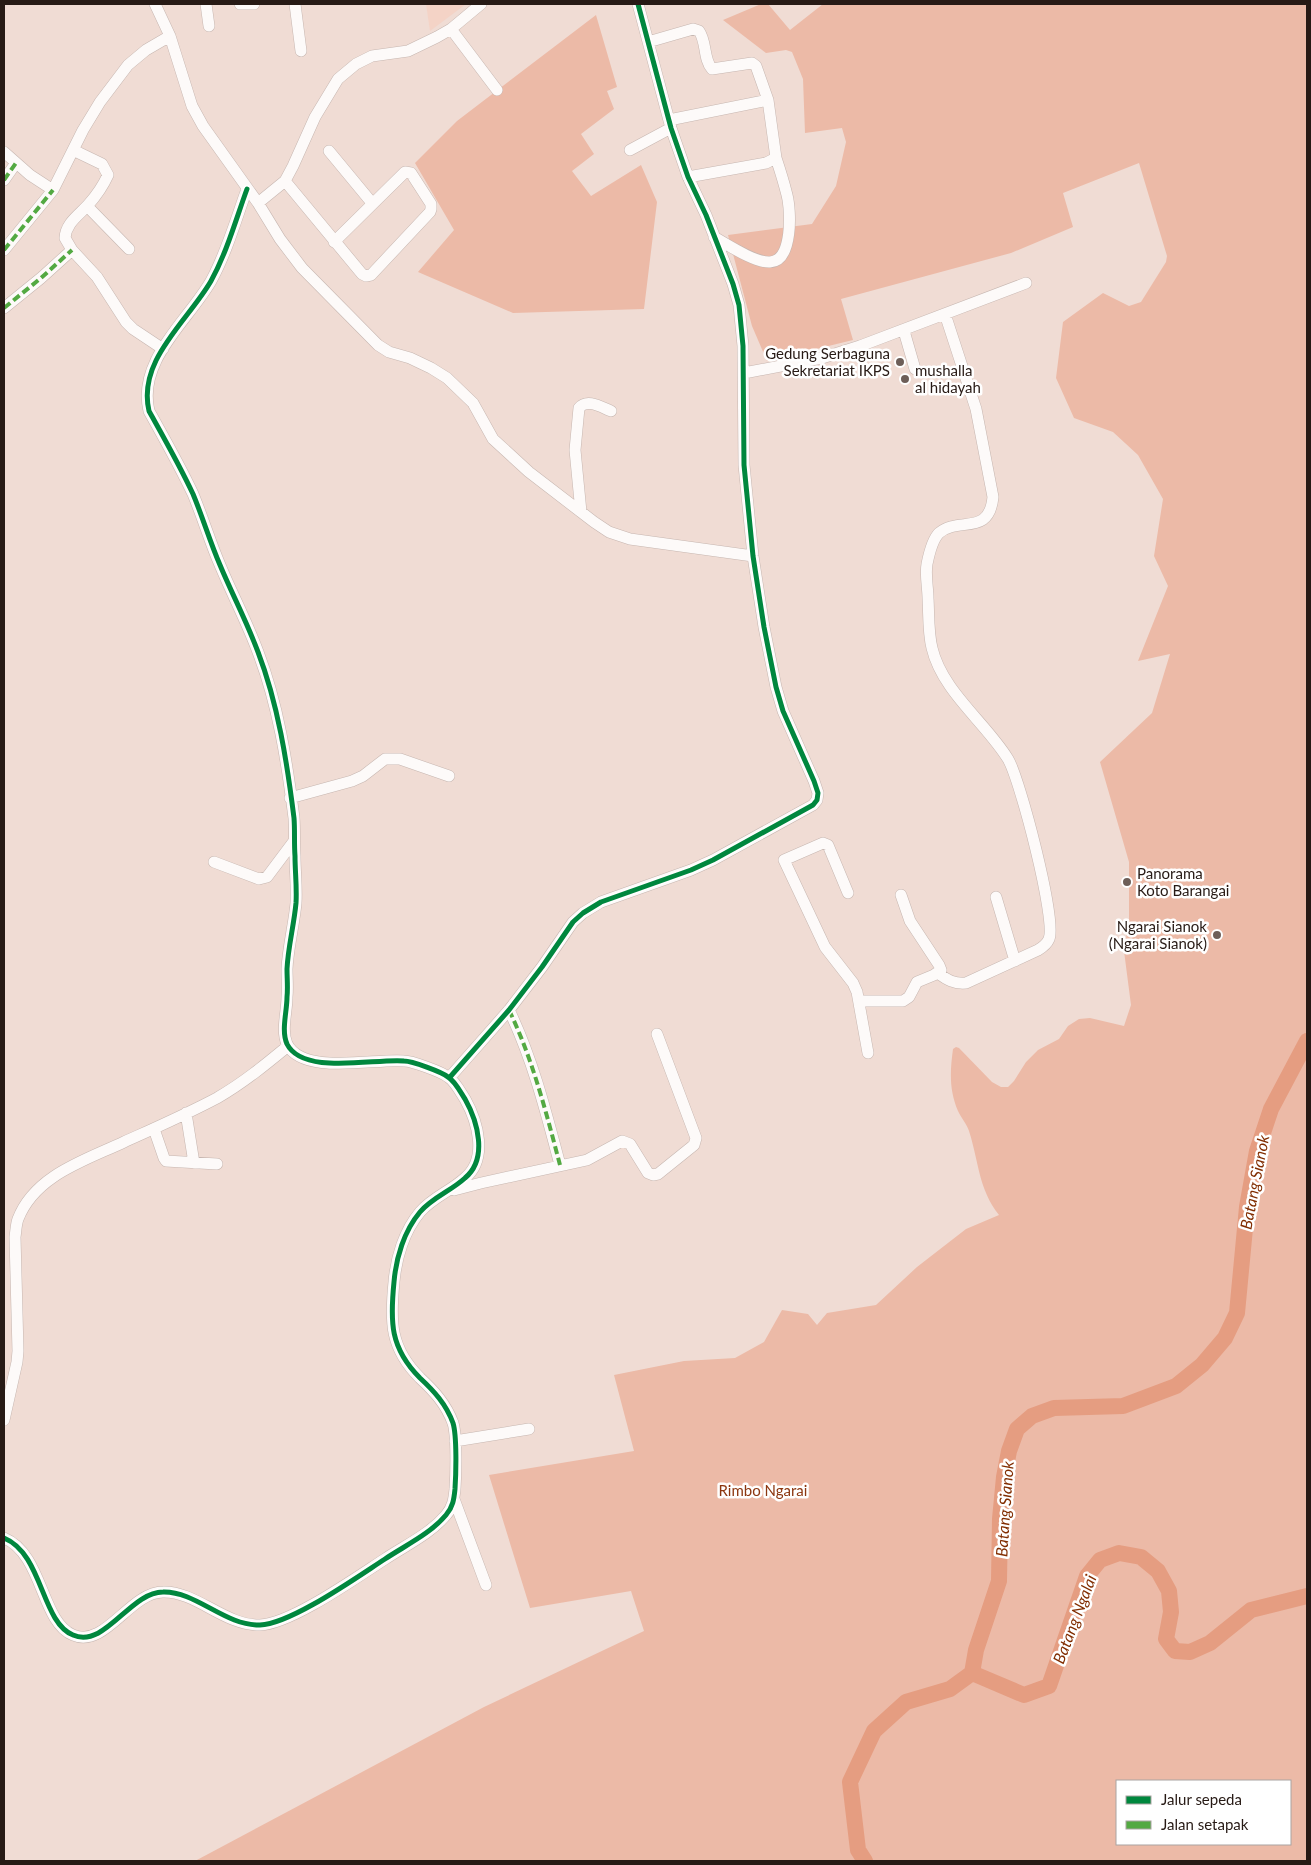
<svg xmlns="http://www.w3.org/2000/svg" width="1311" height="1865" viewBox="0 0 1311 1865" font-family="Lato,sans-serif">
	<style>
		.built { fill: #f4d3c6 }
		.green { fill: #ecbaa7; fill-rule: evenodd }
		.lines { fill: none; stroke-linecap: round; stroke-linejoin: round }
		.river { stroke: #e59d81; stroke-width: 16 }
		.minor-casing { stroke: #c6b6b0; stroke-width: 12 }
		.minor { stroke: #fdfaf9; stroke-width: 11 }
		.quiet { stroke: #53a942; stroke-width: 4; stroke-dasharray: 8 4; stroke-linecap: butt }
		.cycleway-casing { stroke: #fff; stroke-width: 8 }
		.cycleway { stroke: #00873e; stroke-width: 5 }
		.poi-dot { fill: #6d5e58; stroke: #fff; stroke-width: 2 }
		.labels { text-anchor: middle; dominant-baseline: central; stroke-width: 5; stroke-linejoin: round; paint-order: stroke }
		.poi-label { font-size: 15px; fill: #271a15; stroke: #fff; text-anchor: end }
		.park-label { font-size: 15px; fill: #8c3710; stroke: #fff }
		.water-label { font-size: 16px; font-style: italic; fill: #812d01; stroke: #fff }
	</style>
	<rect width="100%" height="100%" fill="#f0dcd4"/>
	<!-- built -->
	<path class="built" d="M 426,4 L 466,4 L 430,31 Z"/>
	<!-- green -->
	<path class="green" d="M 761,4 L 768,4 L 790,30 L 823,4 L 1307,4 L 1307,1861 L 195,1861 L 484,1707 L 644,1631 L 631,1591 L 530,1608 L 489,1475 L 634,1451 L 614,1375 L 684,1361 L 735,1358 L 764,1342 L 782,1310 L 808,1314 L 817,1325 L 827,1313 L 876,1305 L 917,1267 L 966,1229 L 999,1215 C 978,1188 979,1162 969,1131 C 967,1124 961,1118 958,1111 C 949,1090 950,1071 953,1049 L 956,1047 L 959,1048 L 992,1082 L 1001,1087 L 1008,1087 L 1014,1081 L 1026,1062 L 1038,1050 L 1059,1039 L 1068,1026 L 1079,1019 L 1090,1018 L 1124,1026 L 1131,1005 L 1124,951 L 1129,920 L 1129,862 L 1100,762 L 1152,713 L 1170,654 L 1138,661 L 1168,586 L 1154,556 L 1163,499 L 1138,455 L 1113,432 L 1074,418 L 1056,378 L 1063,322 L 1103,293 L 1129,306 L 1141,302 L 1166,262 L 1167,256 L 1139,163 L 1063,193 L 1073,227 L 1011,253 L 841,299 L 853,340 L 767,361 L 752,326 L 728,235 L 812,224 L 836,186 L 846,142 L 842,128 L 805,133 L 803,79 L 792,52 L 786,50 L 766,53 L 723,20 ZM 1117,1781 L 1290,1781 L 1290,1844 L 1117,1844 Z
		M 596,15 L 617,87 L 607,91 L 614,109 L 581,134 L 594,154 L 572,171 L 591,196 L 641,165 L 657,202 L 644,309 L 513,313 L 418,272 L 454,230 L 415,163 L 457,121 Z"/>
	<g class="lines">
		<!-- river -->
		<path class="river" d="M 972,1673 L 1024,1695 L 1049,1686 L 1087,1576 L 1100,1560 L 1119,1553 L 1141,1557 L 1158,1571 L 1169,1591 L 1171,1612 L 1166,1639 L 1175,1651 L 1190,1652 L 1210,1643 L 1251,1610 L 1307,1596
			M 865,1861 L 858,1850 L 850,1782 L 874,1731 L 906,1702 L 950,1689 L 972,1673 L 976,1650 L 999,1581 L 1000,1519 L 1004,1477 L 1009,1451 L 1017,1429 L 1032,1416 L 1054,1408 L 1123,1406 L 1176,1386 L 1202,1365 L 1225,1338 L 1237,1313 L 1247,1207 L 1257,1151 L 1271,1109 L 1307,1041"/>
		<!-- minor casing -->
		<g class="minor-casing">
			<path id="minor" d="M 155,4 L 170,36 L 192,106 L 203,126 L 258,203 L 280,239 L 302,268 L 378,345 L 389,352 L 410,358 L 431,368 L 447,378 L 473,403 L 493,439 L 529,472 L 594,522 L 609,532 L 630,539 L 753,556
				M 206,4 L 209,26
				M 240,4 L 254,4
				M 295,4 L 301,51
				M 451,29 L 497,90
				M 648,42 L 693,29 L 699,31 C 707,42 703,59 712,69 L 752,63 L 756,66 L 768,100 L 776,158 L 766,163 L 688,177
				M 669,120 L 768,100
				M 73,150 L 102,164 L 108,175 C 103,186 96,196 88,205 C 78,216 66,223 65,238 L 72,250 L 97,277 L 126,322 L 133,329 L 163,349
				M 630,150 L 671,128
				M 329,151 L 372,203
				M 4,152 L 30,175 L 53,190
				M 4,180 L 16,163
				M 285,181 L 362,274 L 366,276 L 371,275 L 430,212 L 431,209 L 431,204 L 411,173 L 405,172 L 334,242
				M 258,203 L 285,181 L 293,166 L 315,117 L 338,79 L 356,64 L 372,56 L 408,51 L 437,37 L 451,29 L 481,4
				M 87,206 L 129,249
				M 714,237 C 728,245 755,263 770,262 C 793,261 791,211 787,195 C 784,183 780,170 776,158
				M 4,250 L 53,190 L 83,130 L 100,102 L 128,65 L 146,50 L 170,36
				M 4,308 L 41,278 L 72,250
				M 904,331 L 915,369
				M 744,373 L 822,358 L 860,346 L 1026,283
				M 581,512 L 575,450 L 579,408 C 587,398 601,407 611,411
				M 290,798 L 352,781 L 363,776 L 385,759 L 400,759 L 449,776
				M 214,862 L 259,879 L 267,877 L 294,841
				M 848,893 L 828,845 L 823,843 L 784,860 L 825,947 L 853,983 L 857,992 L 868,1053
				M 996,897 L 1015,961
				M 938,973 C 947,980 954,984 966,983 L 1038,950 C 1043,947 1047,944 1049,939 C 1057,921 1020,779 1008,759 C 986,723 942,691 932,648 C 928,632 929,614 928,598 C 928,588 925,575 927,564 C 929,554 932,540 939,533 C 959,516 989,537 993,497 L 976,409 L 945,314
				M 859,1001 L 903,1001 L 909,997 L 917,982 L 934,975 L 941,970 L 939,965 L 910,921 L 901,895
				M 509,1010 C 533,1060 546,1112 560,1165
				M 450,1077 L 509,1010 L 542,967 L 573,922 L 583,913 L 601,902 L 691,870 L 713,860 L 813,805 L 817,800 L 818,793 L 814,781 L 783,711 L 776,687 L 764,627 L 753,556 L 744,465 L 743,346 L 739,305 L 733,284 L 706,215 L 688,177 L 671,128 L 638,4
				M 186,1113 L 194,1163
				M 154,1129 L 164,1158 L 166,1161 L 217,1164
				M 454,1190 L 481,1183 L 587,1160 L 622,1141 L 630,1144 L 648,1173 L 653,1175 L 658,1174 L 694,1145 L 696,1138 L 657,1034
				M 4,1420 L 17,1362 L 18,1351 L 15,1237 C 16,1231 16,1224 18,1219 C 35,1175 86,1160 124,1142 C 155,1128 187,1114 217,1098 C 243,1083 265,1065 288,1046
				M 455,1441 L 529,1429
				M 454,1499 L 486,1585
				M 4,1538 C 43,1554 41,1622 73,1635 C 105,1649 130,1592 163,1592 C 196,1591 225,1626 260,1625 C 291,1624 357,1577 385,1559 C 406,1545 430,1534 446,1515 C 453,1507 454,1499 455,1489 C 456,1474 457,1436 453,1423 C 446,1404 434,1391 420,1378 C 390,1348 390,1322 394,1282 C 396,1258 404,1231 420,1212 C 433,1197 451,1191 465,1178 C 488,1159 478,1122 465,1099 C 461,1093 455,1081 448,1077 C 442,1072 412,1061 404,1061 C 376,1058 303,1076 287,1044 C 281,1030 287,1012 287,997 C 288,988 287,978 287,969 C 288,947 294,925 296,903 C 297,887 295,872 295,856 C 294,843 295,831 294,818 C 287,762 278,704 258,652 C 247,622 232,594 220,565 C 210,542 203,518 193,494 C 180,466 164,438 149,411 C 137,360 188,321 211,281 C 227,252 236,219 247,189"/>
		</g>
		<!-- minor -->
		<use href="#minor" class="minor"/>
		<!-- quiet -->
		<path class="quiet" d="M 4,180 L 16,163
			M 4,250 L 53,190
			M 4,308 L 41,278 L 72,250
			M 509,1010 C 533,1060 546,1112 560,1165"/>
		<!-- cycleway casing -->
		<g class="cycleway-casing">
			<path id="cycleway" d="M 450,1077 L 509,1010 L 542,967 L 573,922 L 583,913 L 601,902 L 691,870 L 713,860 L 813,805 L 817,800 L 818,793 L 814,781 L 783,711 L 776,687 L 764,627 L 753,556 L 744,465 L 743,346 L 739,305 L 733,284 L 706,215 L 688,177 L 671,128 L 638,4
				M 4,1538 C 43,1554 41,1622 73,1635 C 105,1649 130,1592 163,1592 C 196,1591 225,1626 260,1625 C 291,1624 357,1577 385,1559 C 406,1545 430,1534 446,1515 C 453,1507 454,1499 455,1489 C 456,1474 457,1436 453,1423 C 446,1404 434,1391 420,1378 C 390,1348 390,1322 394,1282 C 396,1258 404,1231 420,1212 C 433,1197 451,1191 465,1178 C 488,1159 478,1122 465,1099 C 461,1093 455,1081 448,1077 C 442,1072 412,1061 404,1061 C 376,1058 303,1076 287,1044 C 281,1030 287,1012 287,997 C 288,988 287,978 287,969 C 288,947 294,925 296,903 C 297,887 295,872 295,856 C 294,843 295,831 294,818 C 287,762 278,704 258,652 C 247,622 232,594 220,565 C 210,542 203,518 193,494 C 180,466 164,438 149,411 C 137,360 188,321 211,281 C 227,252 236,219 247,189"/>
		</g>
		<!-- cycleway -->
		<use href="#cycleway" class="cycleway"/>
	</g>
	<!-- markers -->
	<g class="poi-dot">
		<circle cx="900" cy="362" r="5"/>
		<circle cx="905" cy="379" r="5"/>
		<circle cx="1127" cy="882" r="5"/>
		<circle cx="1217" cy="935" r="5"/>
	</g>
	<g class="labels">
		<!-- poi labels -->
		<g class="poi-label">
			<text x="890" y="353">Gedung Serbaguna<tspan x="890" dy="17">Sekretariat IKPS</tspan></text>
			<text x="915" y="370" text-anchor="start">mushalla<tspan x="915" dy="17">al hidayah</tspan></text>
			<text x="1137" y="873" text-anchor="start">Panorama<tspan x="1137" dy="17">Koto Barangai</tspan></text>
			<text x="1207" y="926">Ngarai Sianok<tspan x="1207" dy="17">(Ngarai Sianok)</tspan></text>
		</g>
		<!-- park labels -->
		<g class="park-label">
			<text x="763" y="1490">Rimbo Ngarai</text>
		</g>
		<!-- water labels -->
		<g class="water-label">
			<text transform="translate(1254 1182) rotate(-79)">Batang Sianok</text>
			<text transform="translate(1004 1509) rotate(-86)">Batang Sianok</text>
			<text transform="translate(1074 1619) rotate(-69)">Batang Ngalai</text>
		</g>
	</g>
	<!-- border -->
	<rect width="1311" height="1865" fill="none" stroke="#271a15" stroke-width="10"/>
	<!-- legend -->
	<rect x="1116" y="1780" width="175" height="65" fill="#ffffff" stroke="#a9a3a1"/>
	<rect x="1126" y="1796" width="25" height="8" fill="#00873e" stroke="#a9a3a1"/>
	<text x="1161" y="1805" font-size="15" fill="#271a15">Jalur sepeda</text>
	<rect x="1126" y="1821" width="25" height="8" fill="#53a942" stroke="#a9a3a1"/>
	<text x="1161" y="1830" font-size="15" fill="#271a15">Jalan setapak</text>
</svg>
